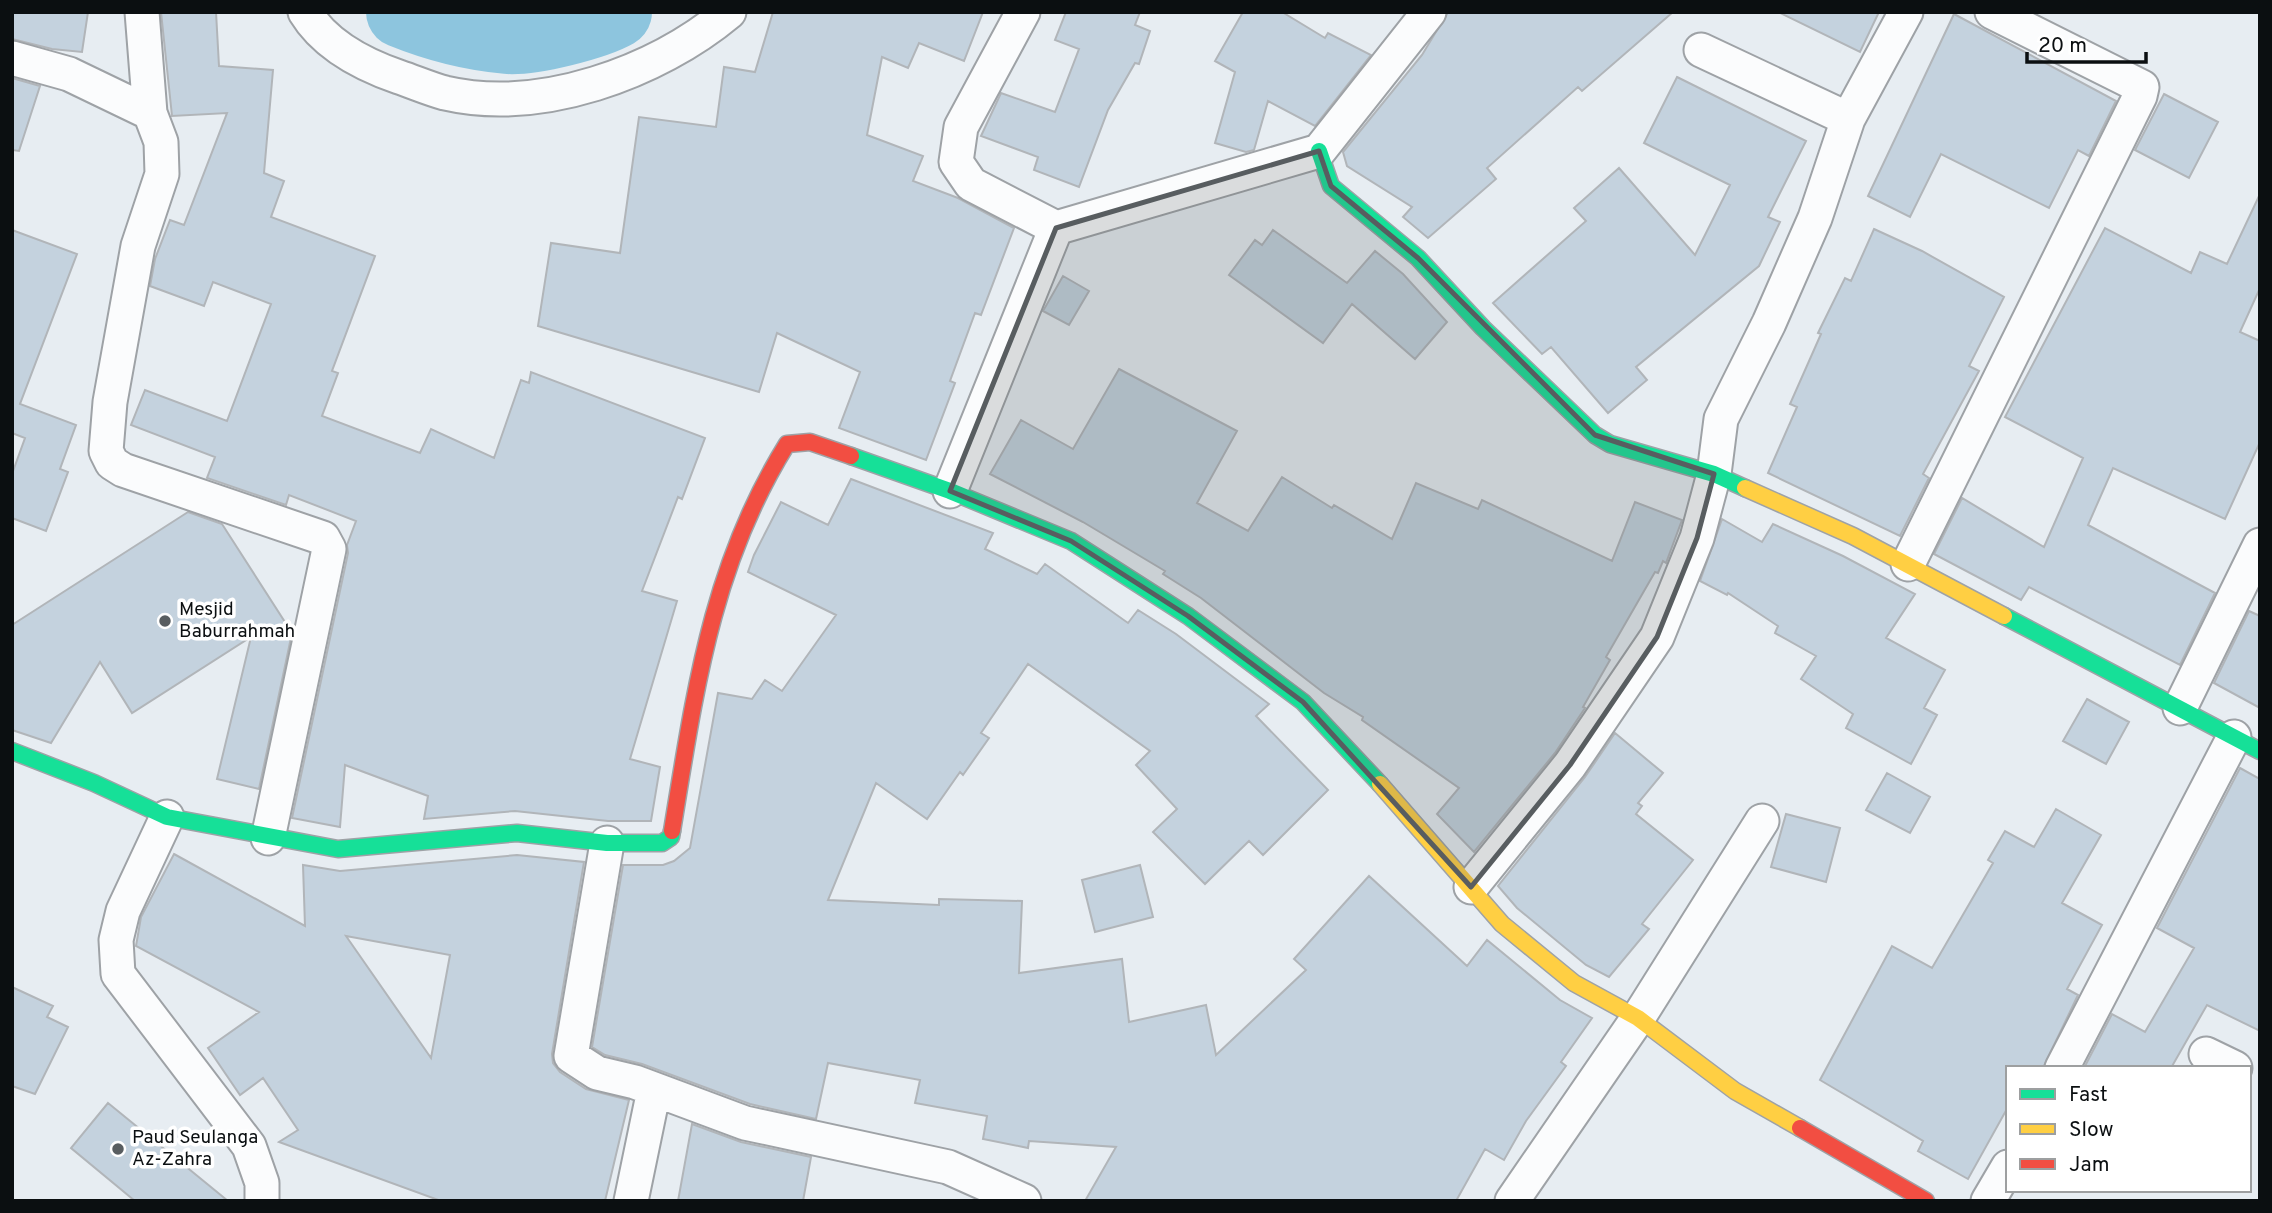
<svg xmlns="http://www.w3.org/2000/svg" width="2272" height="1213" viewBox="0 0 2272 1213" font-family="Overpass,sans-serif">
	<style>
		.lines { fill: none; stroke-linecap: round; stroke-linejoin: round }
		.river { stroke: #8dc5de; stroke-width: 72 }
		.building { fill: #c4d2de; stroke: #b1b5b9; stroke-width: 2; fill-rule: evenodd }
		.street-casing { stroke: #9ea2a6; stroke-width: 37 }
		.fast-casing { stroke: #9ea2a6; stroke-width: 19 }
		.slow-casing { stroke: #9ea2a6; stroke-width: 19 }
		.jam-casing { stroke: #9ea2a6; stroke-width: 19 }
		.street { stroke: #fbfcfd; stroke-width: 33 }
		.fast { stroke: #16e098; stroke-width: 16 }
		.slow { stroke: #ffcf43; stroke-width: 16 }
		.jam { stroke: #f24e42; stroke-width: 16 }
		.marked { fill: #585d60; fill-opacity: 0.2; stroke: #585d60; stroke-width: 5; stroke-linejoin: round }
		.poi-dot { fill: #585d60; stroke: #fff; stroke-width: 2.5 }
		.labels { text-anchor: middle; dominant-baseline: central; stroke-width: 7; stroke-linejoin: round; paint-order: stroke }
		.poi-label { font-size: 19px; fill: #0b0f11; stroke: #fff; text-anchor: start }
	</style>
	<rect width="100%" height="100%" fill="#e7edf2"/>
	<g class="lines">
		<!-- river -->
		<path class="river" d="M 402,12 C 434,25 473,35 507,38 C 532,40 595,24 616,12"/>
	</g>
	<!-- building -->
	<path class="building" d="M 12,12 L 88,12 L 82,52 L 52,49 L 12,39 Z
		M 161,12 L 216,12 L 219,66 L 273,70 L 264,173 L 284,181 L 271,217 L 375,256 L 332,371 L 338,373 L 322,416 L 420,453 L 431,429 L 494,458 L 521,380 L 529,383 L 531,372 L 705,438 L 682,499 L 678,497 L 642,591 L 677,601 L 630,759 L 660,767 L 651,821 L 608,821 L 515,811 L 424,819 L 428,796 L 345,765 L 340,827 L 292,818 L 348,553 L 347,545 L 356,521 L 289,495 L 286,505 L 207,478 L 215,457 L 131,425 L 145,390 L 227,421 L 271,304 L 213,282 L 204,306 L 150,286 L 155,259 L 170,220 L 184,225 L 227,113 L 172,116 Z
		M 773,12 L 983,12 L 964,61 L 919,43 L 908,68 L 882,57 L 867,135 L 923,156 L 913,181 L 958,198 L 1014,228 L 981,315 L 975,313 L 950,381 L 955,383 L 926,460 L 839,428 L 860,372 L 777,333 L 759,392 L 538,326 L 551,243 L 620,253 L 639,117 L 716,127 L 724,67 L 755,72 Z
		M 1066,12 L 1140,12 L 1135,25 L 1150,31 L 1139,64 L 1135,63 L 1108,110 L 1079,187 L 1034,170 L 1038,157 L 981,136 L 1001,93 L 1055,112 L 1079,49 L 1055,40 Z
		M 1243,12 L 1282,12 L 1325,38 L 1328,33 L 1371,55 L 1315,126 L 1268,101 L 1254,150 L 1246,152 L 1215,143 L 1235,72 L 1215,61 Z
		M 1448,12 L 1673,12 L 1582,91 L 1578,87 L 1487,168 L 1496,179 L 1428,238 L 1403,217 L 1412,207 L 1347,166 L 1343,152 L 1422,55 Z
		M 1778,12 L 1879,12 L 1860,52 Z
		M 1954,14 L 2116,101 L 2089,156 L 2078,150 L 2049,208 L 1941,154 L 1910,217 L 1868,196 Z
		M 1677,77 L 1806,141 L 1768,217 L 1780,222 L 1759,266 L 1636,367 L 1647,380 L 1608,413 L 1551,347 L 1542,354 L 1493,303 L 1586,221 L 1574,208 L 1619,168 L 1695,255 L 1730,185 L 1644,143 Z
		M 12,78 L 40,86 L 19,151 L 12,150 Z
		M 2164,94 L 2218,122 L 2189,178 L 2135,150 Z
		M 2260,194 L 2260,288 L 2240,332 L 2260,341 L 2260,442 L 2225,519 L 2113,468 L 2088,525 L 2215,593 L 2180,665 L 2029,587 L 2021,600 L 1934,554 L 1962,498 L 2044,547 L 2083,458 L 2005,417 L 2105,228 L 2191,273 L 2200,252 L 2227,264 Z
		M 1874,229 L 1922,251 L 2004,297 L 1969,366 L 1979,371 L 1923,474 L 1929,478 L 1900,536 L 1768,473 L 1797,407 L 1790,404 L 1821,334 L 1818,333 L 1845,278 L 1851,281 Z
		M 12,230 L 77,254 L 20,404 L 76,425 L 60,469 L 68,472 L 46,531 L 12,518 L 12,474 L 25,438 L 12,433 Z
		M 1273,230 L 1347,283 L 1375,251 L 1403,274 L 1447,322 L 1415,359 L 1352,304 L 1323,343 L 1229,275 L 1255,240 L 1262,245 Z
		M 1063,276 L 1089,291 L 1069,325 L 1043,311 Z
		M 1119,369 L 1237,431 L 1197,503 L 1248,531 L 1282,477 L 1332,508 L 1334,505 L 1392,539 L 1416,483 L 1478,509 L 1482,500 L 1612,561 L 1635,502 L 1682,520 L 1666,563 L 1663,561 L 1658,573 L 1655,572 L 1606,657 L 1610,660 L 1583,707 L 1585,708 L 1555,753 L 1474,852 L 1437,814 L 1459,788 L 1362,720 L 1363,717 L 1324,693 L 1201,598 L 1163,574 L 1165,571 L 1083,522 L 990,474 L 1021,420 L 1073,449 Z
		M 851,479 L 993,533 L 985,549 L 1037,574 L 1045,564 L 1128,623 L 1138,610 L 1176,634 L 1269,704 L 1256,716 L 1328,790 L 1263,855 L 1249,841 L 1205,884 L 1153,832 L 1177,809 L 1136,765 L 1150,751 L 1028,664 L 981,733 L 989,738 L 963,775 L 960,772 L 927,819 L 876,783 L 828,900 L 939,905 L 939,899 L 1022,901 L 1019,973 L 1122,959 L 1129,1022 L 1206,1005 L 1216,1055 L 1306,970 L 1294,959 L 1369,876 L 1467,966 L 1487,940 L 1560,1000 L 1592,1018 L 1561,1062 L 1566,1066 L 1526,1121 L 1504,1160 L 1485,1149 L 1456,1201 L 1085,1201 L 1116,1147 L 1029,1141 L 1028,1148 L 983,1139 L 987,1116 L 915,1103 L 920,1080 L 828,1063 L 816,1119 L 750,1104 L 642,1064 L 605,1055 L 592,1047 L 623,865 L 663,865 L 674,861 L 690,848 L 718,693 L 752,699 L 765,680 L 782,691 L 836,615 L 748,572 L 754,555 L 781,502 L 828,525 Z
		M 188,512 L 222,524 L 292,633 L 259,789 L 217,779 L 251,637 L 132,713 L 100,662 L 51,743 L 12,730 L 12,625 Z
		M 1722,519 L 1762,542 L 1773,524 L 1843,556 L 1915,594 L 1886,638 L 1945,670 L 1924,708 L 1937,715 L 1911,764 L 1846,728 L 1853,714 L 1801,679 L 1816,656 L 1775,633 L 1778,626 L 1728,593 L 1727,595 L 1700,581 Z
		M 2249,611 L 2260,616 L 2260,708 L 2214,683 Z
		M 2087,699 L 2129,722 L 2106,764 L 2063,741 Z
		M 1615,733 L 1663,773 L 1638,803 L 1642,806 L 1636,814 L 1693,860 L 1642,924 L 1649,929 L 1609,977 L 1586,965 L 1517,908 L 1498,886 L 1585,777 Z
		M 2240,768 L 2260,779 L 2260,1031 L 2207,1005 L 2171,1068 L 2084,1068 L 2112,1014 L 2145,1032 L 2194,948 L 2157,928 Z
		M 1887,773 L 1930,797 L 1910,833 L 1866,810 Z
		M 2056,809 L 2101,835 L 2062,903 L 2102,925 L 2067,989 L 2078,995 L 2043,1068 L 2008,1068 L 2008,1107 L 1968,1179 L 1918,1151 L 1923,1141 L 1820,1080 L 1892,946 L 1932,968 L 1993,863 L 1988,860 L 2005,831 L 2034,847 Z
		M 1786,814 L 1840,828 L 1826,882 L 1771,867 Z
		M 174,854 L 305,926 L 303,865 L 340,871 L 517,855 L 584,862 L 552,1054 L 553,1063 L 560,1072 L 586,1089 L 629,1100 L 605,1201 L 441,1201 L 279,1142 L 298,1130 L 263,1078 L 240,1095 L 208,1048 L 259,1012 L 136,946 L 141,917 ZM 346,936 L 450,955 L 431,1058 Z
		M 1140,865 L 1153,917 L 1095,932 L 1082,880 Z
		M 12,987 L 53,1006 L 47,1017 L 68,1027 L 35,1094 L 12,1086 Z
		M 108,1103 L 173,1156 L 228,1201 L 135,1201 L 71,1148 Z
		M 692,1124 L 741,1142 L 811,1157 L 803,1201 L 678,1201 Z"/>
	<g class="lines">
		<!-- street casing -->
		<g class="street-casing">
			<path id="street" d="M 142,12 L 150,113 L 161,142 L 162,174 L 138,246 L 110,402 L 106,451 L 112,463 L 123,470 L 323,538 L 329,549 L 268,838
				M 305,12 C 325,45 364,65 399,77 C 414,82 430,89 445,93 C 540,115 656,73 729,12
				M 1023,12 L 961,127 L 956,162 L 971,184 L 1056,228 L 1319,151 L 1429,12
				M 1701,50 L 1848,119
				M 12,58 L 69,74 L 150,113
				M 950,491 L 1056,228
				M 1908,564 L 2140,96 L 2142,87 L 1992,12
				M 2180,708 L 2260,545
				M 167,817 L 123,911 L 116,940 L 118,974 L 249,1146 L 262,1183 L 262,1201
				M 607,843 L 571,1056 L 597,1073 L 635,1082 L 745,1123 L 948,1167 L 1024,1201
				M 1471,887 L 1570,765 L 1657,637 L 1697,538 L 1714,474 L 1721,419 L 1769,323 L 1815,218 L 1848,119 L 1906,12
				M 2206,1054 L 2235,1068
				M 2062,1068 L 2234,737
				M 631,1201 L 654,1090
				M 1512,1201 L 1638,1018 L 1762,821
				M 1988,1201 L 2008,1167"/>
		</g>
		<!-- fast casing -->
		<g class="fast-casing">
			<path id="fast" d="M 1319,151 L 1331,186 L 1418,258 L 1483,328 L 1595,435 L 1610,444 L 1714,474 L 1745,488
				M 851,456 L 950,491 L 1071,541 L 1188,616 L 1303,702 L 1380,784
				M 2004,616 L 2260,751
				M 12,751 L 94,783 L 167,817 L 338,849 L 517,833 L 607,843 L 662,843 L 671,837 L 672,831"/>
		</g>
		<!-- slow casing -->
		<g class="slow-casing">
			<path id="slow" d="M 1745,488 L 1853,536 L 2004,616
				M 1380,784 L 1502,924 L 1574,983 L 1638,1018 L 1735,1091 L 1800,1128"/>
		</g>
		<!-- jam casing -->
		<g class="jam-casing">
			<path id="jam" d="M 672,831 C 695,692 711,566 787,444 L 810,442 L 851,456
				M 1800,1128 L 1926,1201"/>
		</g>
		<!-- street -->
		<use href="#street" class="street"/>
		<!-- fast -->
		<use href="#fast" class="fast"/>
		<!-- slow -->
		<use href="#slow" class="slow"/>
		<!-- jam -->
		<use href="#jam" class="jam"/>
	</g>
	<!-- marked area -->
	<path class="marked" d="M 1319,151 L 1331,186 L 1418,258 L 1595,435 L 1714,474 L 1697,538 L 1657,637 L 1570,765 L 1471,887 L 1303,702 L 1188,616 L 1071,541 L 950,491 L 1056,228 Z"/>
	<!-- markers -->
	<g class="poi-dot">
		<circle cx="165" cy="621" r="7"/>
		<circle cx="118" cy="1149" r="7"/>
	</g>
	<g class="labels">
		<!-- poi labels -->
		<g class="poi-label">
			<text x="179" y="610">Mesjid<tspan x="179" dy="22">Baburrahmah</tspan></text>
			<text x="132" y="1138">Paud Seulanga<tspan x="132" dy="22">Az-Zahra</tspan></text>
		</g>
	</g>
	<!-- border -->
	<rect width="2272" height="1213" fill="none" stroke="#0b0f11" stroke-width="28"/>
	<!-- legend -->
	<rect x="2006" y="1066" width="245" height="126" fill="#ffffff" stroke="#9d9fa0" stroke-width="2"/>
	<rect x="2020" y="1089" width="35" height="10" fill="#16e098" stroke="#9d9fa0" stroke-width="2"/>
	<text x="2069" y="1101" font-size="21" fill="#0b0f11">Fast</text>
	<rect x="2020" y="1124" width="35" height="10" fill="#ffcf43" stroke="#9d9fa0" stroke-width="2"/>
	<text x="2069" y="1136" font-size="21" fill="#0b0f11">Slow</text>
	<rect x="2020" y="1159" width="35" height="10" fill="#f24e42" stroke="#9d9fa0" stroke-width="2"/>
	<text x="2069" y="1171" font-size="21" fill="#0b0f11">Jam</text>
	<!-- scale -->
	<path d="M2027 52v10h119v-10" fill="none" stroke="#0b0f11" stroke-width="3.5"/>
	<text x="2038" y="52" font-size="21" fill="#0b0f11" stroke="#ffffff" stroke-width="5" paint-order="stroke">20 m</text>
</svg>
